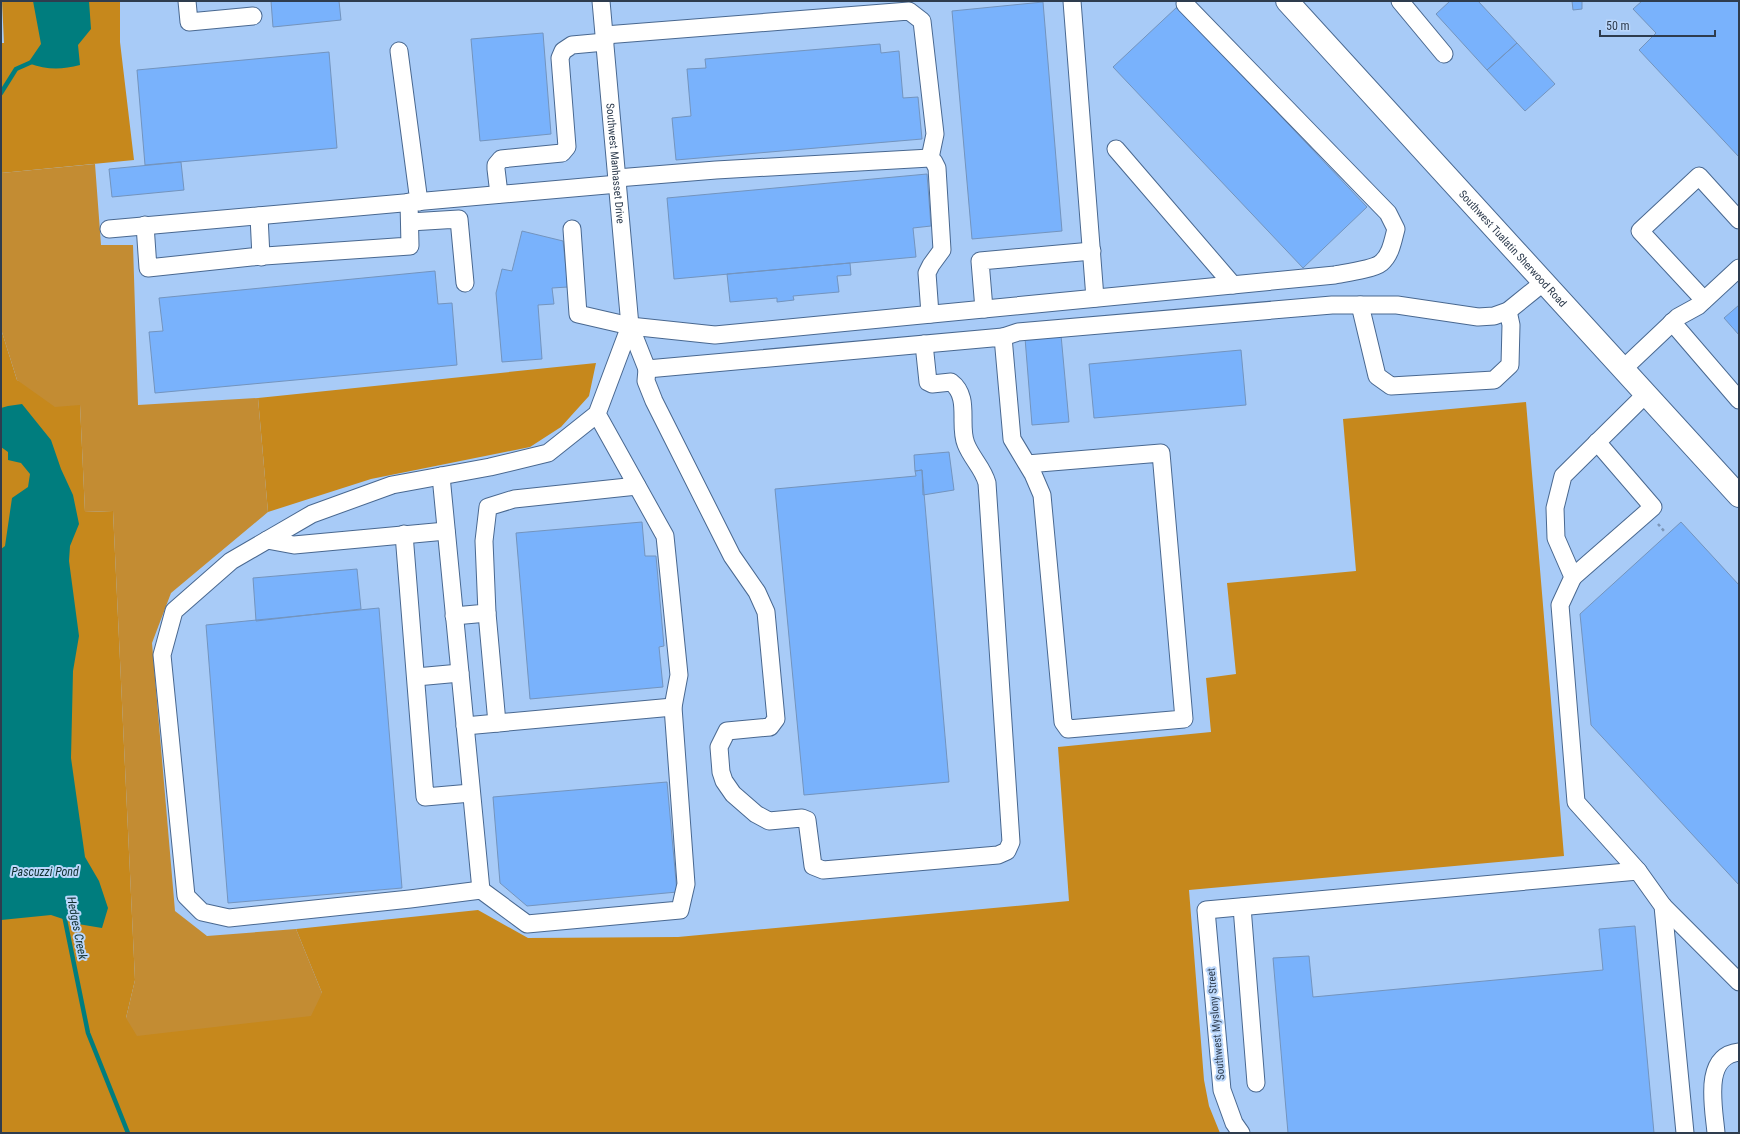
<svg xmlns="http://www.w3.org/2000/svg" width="1740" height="1134" viewBox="0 0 1740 1134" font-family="'Roboto Condensed',sans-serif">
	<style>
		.green { fill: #c6881c }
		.forest { fill: #c38c33 }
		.water { fill: #007d7e }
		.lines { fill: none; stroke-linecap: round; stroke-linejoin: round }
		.stream { stroke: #007d7e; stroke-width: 4.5 }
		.building { fill: #79b2fc; stroke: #7394be }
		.minor-casing { stroke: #496890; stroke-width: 19 }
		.highway-casing { stroke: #496890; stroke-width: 24 }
		.path { stroke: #7b96b9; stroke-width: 2.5; stroke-dasharray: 3 3; stroke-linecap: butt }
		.minor { stroke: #fff; stroke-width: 17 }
		.highway { stroke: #fff; stroke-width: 22 }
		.labels { text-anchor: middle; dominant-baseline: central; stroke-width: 4; stroke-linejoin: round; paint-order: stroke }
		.street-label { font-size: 11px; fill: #2e3c4e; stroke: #bbd7fb }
		.water-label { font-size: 12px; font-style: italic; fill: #102f2f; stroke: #bbd7fb }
	</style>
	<rect width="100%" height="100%" fill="#a8cbf7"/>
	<!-- green -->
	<path class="green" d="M 2,1 L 120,1 L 120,42 L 134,160 L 1,173 L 1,43 L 4,43 Z
		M 1,329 L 17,380 L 80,405 L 85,512 L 113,511 L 135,980 L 126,1018 L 322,993 L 296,929 L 478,910 L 528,938 L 678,937 L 1069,901 L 1058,747 L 1211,732 L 1206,678 L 1236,674 L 1227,583 L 1356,571 L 1343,419 L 1526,402 L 1564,856 L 1189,890 L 1204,1080 L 1209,1106 L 1220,1133 L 1,1133 Z
		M 596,363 L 589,396 L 561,427 L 530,447 L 371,479 L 268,512 L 258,398 Z"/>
	<!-- forest -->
	<path class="forest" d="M 95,164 L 101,245 L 133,245 L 138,405 L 258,398 L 268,512 L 171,593 L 152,643 L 175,911 L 207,936 L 296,929 L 322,993 L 311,1016 L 137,1036 L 126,1018 L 135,980 L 113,511 L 85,512 L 80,405 L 55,407 L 17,380 L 1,329 L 1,173 Z"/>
	<!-- water -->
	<path class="water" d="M 33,1 L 89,1 L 91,29 L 78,45 L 80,65 C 61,70 47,70 28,63 L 41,44 Z
		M 22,404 L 51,440 L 61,469 L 73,495 L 79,524 L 70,546 L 69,561 L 79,636 L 73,671 L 71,758 L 85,857 L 99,881 L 108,908 L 102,928 L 78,924 L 51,915 L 1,920 L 1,549 L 5,546 L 12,498 L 28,487 L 30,474 L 21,463 L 8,460 L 8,452 L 1,447 L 1,408 L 8,406 Z"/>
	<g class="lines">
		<!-- stream -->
		<path class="stream" d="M 1,93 L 16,69 L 34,61
			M 64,915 L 88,1033 L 128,1133"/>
	</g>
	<!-- building -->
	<path class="building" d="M 271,1 L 339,1 L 341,20 L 273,27 Z
		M 1450,1 L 1478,1 L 1517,43 L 1487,70 L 1436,14 Z
		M 1572,1 L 1582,1 L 1582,9 L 1573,10 Z
		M 1642,1 L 1739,1 L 1739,157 L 1639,50 L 1656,33 L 1633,9 Z
		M 1043,2 L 1062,231 L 972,239 L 952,11 Z
		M 1177,7 L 1367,207 L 1303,268 L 1113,67 Z
		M 543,33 L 551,134 L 480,141 L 471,39 Z
		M 1517,43 L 1555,84 L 1525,111 L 1487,70 Z
		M 880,44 L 881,53 L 899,51 L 903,98 L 918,97 L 922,139 L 676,160 L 672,118 L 691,116 L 687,69 L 706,68 L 705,59 Z
		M 329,52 L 337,148 L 145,165 L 137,70 Z
		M 181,162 L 184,190 L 112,197 L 109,169 Z
		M 927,174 L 931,226 L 913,228 L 916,257 L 674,279 L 667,198 Z
		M 522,231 L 563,241 L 568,287 L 552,288 L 554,304 L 538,305 L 542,359 L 502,362 L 496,293 L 502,269 L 512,271 Z
		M 850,263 L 851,275 L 837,276 L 839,292 L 793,296 L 794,300 L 777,302 L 777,298 L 730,302 L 727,274 Z
		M 435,271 L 438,304 L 452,303 L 457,365 L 155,393 L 149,332 L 163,331 L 159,298 Z
		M 1739,305 L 1739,335 L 1724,318 Z
		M 1061,335 L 1069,422 L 1032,425 L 1025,338 Z
		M 1241,350 L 1246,405 L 1094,418 L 1089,364 Z
		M 949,452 L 954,490 L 923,495 L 922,470 L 915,471 L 914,455 Z
		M 922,470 L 949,782 L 804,795 L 775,489 L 916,476 L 915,471 Z
		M 642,522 L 645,556 L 656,556 L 664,646 L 659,647 L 663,687 L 530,699 L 516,533 Z
		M 1681,522 L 1739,585 L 1739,885 L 1591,725 L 1580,614 Z
		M 357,569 L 361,609 L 256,621 L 253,578 Z
		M 379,608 L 402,888 L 228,903 L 206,625 Z
		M 667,782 L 677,892 L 527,906 L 500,883 L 493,797 Z
		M 1635,926 L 1654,1133 L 1288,1133 L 1273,958 L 1309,956 L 1313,997 L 1603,970 L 1599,929 Z"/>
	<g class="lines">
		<!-- minor casing -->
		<g class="minor-casing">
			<g id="minor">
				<path d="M 187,1 L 189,22 L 253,16"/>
				<path id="s1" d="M 601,1 L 630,326 L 647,369 L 1003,337 L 1012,439 L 1033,474 L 1042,495 L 1063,722 L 1068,729 L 1184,719 L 1161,453 L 1027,464"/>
				<path d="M 1072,1 L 1095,298"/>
				<path d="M 1400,1 L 1444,54"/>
				<path d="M 605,35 L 909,11 L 922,21 L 935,134 L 930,158"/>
				<path d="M 399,51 L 419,202"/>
				<path d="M 1116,149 L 1233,285"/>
				<path d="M 617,178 L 716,170 L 930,158 L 934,162 L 937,168 L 942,250 L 931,265 L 927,273 L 930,314"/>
				<path d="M 499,194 L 496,169 L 496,165 L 501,159 L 562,153 L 567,147 L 560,58 L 563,51 L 572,45 L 605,42"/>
				<path d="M 259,216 L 261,257"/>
				<path d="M 410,222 L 459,219 L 465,283"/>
				<path d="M 145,225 L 148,268 L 251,257 L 410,246 L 409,202"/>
				<path d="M 109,229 L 618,184"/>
				<path d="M 572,229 L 578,314 L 630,326 L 715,335 L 1335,275 C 1345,273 1374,269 1381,263 C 1391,255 1393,240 1396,229 L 1388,213 L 1185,4"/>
				<path d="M 1704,300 L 1640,231 L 1699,176 L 1739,220"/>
				<path d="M 1360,305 L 1377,376 L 1391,386 L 1494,380 L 1510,365 L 1511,325 L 1508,311"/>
				<path d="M 984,309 L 980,261 L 1092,251"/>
				<path d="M 1672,322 L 1739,400"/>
				<path d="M 1003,337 L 1018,332 L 1332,305 L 1397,305 L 1478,317 L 1494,316 L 1508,311 L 1544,282"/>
				<path d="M 647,369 L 646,381 L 654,401 L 732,556 L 757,592 L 766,612 L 776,719 L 770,727 L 727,731 L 719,747 L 721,772 L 724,781 L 733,794 L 756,814 L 769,821 L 802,818 L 807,820 L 813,866 L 823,870 L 998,855 L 1007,851 L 1011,842 L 987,483 C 983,468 972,459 966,444 C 958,425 971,397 951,382 L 932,384 L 928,382 L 924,344"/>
				<path d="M 1623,369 L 1678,317 L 1698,306 L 1739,268"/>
				<path d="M 1646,394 L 1563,476 L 1555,508 L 1556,538 L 1573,577 L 1560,605 L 1576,802 L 1638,871 L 1663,906 L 1685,1133"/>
				<path d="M 597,414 L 665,536 L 679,675 L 673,707 L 686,884 L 680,910 L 527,924 L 481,890 L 410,899 L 229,918 L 202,912 L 186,896 L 162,655 L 174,611 L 231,561 L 312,514 L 392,485 L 490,467 L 548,453 L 597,414 L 630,326"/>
				<path d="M 441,476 L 481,890"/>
				<path d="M 404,534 L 425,797 L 471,793"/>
				<path d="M 267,540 L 294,545 L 446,531"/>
				<path d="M 1573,577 L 1653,507 L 1597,442"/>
				<path d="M 487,613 L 497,723"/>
				<path d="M 454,616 L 487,613 L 484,541 L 488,507 L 514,499 L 637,486"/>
				<path d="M 416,677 L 460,673"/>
				<path d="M 465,726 L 673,707"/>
				<path d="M 1663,906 L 1739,982"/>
				<path d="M 1242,907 L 1256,1083"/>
				<path d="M 1241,1133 L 1234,1123 L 1222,1090 L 1206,910 L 1638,871"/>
				<path d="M 1716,1133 C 1714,1108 1702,1056 1739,1052"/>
			</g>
		</g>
		<!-- highway casing -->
		<g class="highway-casing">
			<g id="highway">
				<path id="s2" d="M 1287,1 L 1739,496"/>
			</g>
		</g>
		<!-- path -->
		<path class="path" d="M 1658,524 L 1664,531"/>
		<!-- minor -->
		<use href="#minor" class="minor"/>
		<!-- highway -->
		<use href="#highway" class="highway"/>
	</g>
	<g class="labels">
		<!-- street labels -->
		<g class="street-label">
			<text stroke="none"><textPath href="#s1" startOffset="163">Southwest Manhasset Drive</textPath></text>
			<text stroke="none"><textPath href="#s2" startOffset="335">Southwest Tualatin Sherwood Road</textPath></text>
			<text transform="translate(1216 1024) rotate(-95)">Southwest Myslony Street</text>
		</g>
		<!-- water labels -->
		<g class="water-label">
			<text x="45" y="872">Pascuzzi Pond</text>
			<text transform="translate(77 928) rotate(79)">Hedges Creek</text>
		</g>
	</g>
	<!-- border -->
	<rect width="1740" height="1134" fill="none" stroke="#2e3c4e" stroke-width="4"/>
	<!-- scale -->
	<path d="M1600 30v6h115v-6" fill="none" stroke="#2e3c4e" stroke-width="2"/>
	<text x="1606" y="30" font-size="12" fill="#2e3c4e" stroke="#bbd7fb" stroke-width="3" paint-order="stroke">50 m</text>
</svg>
